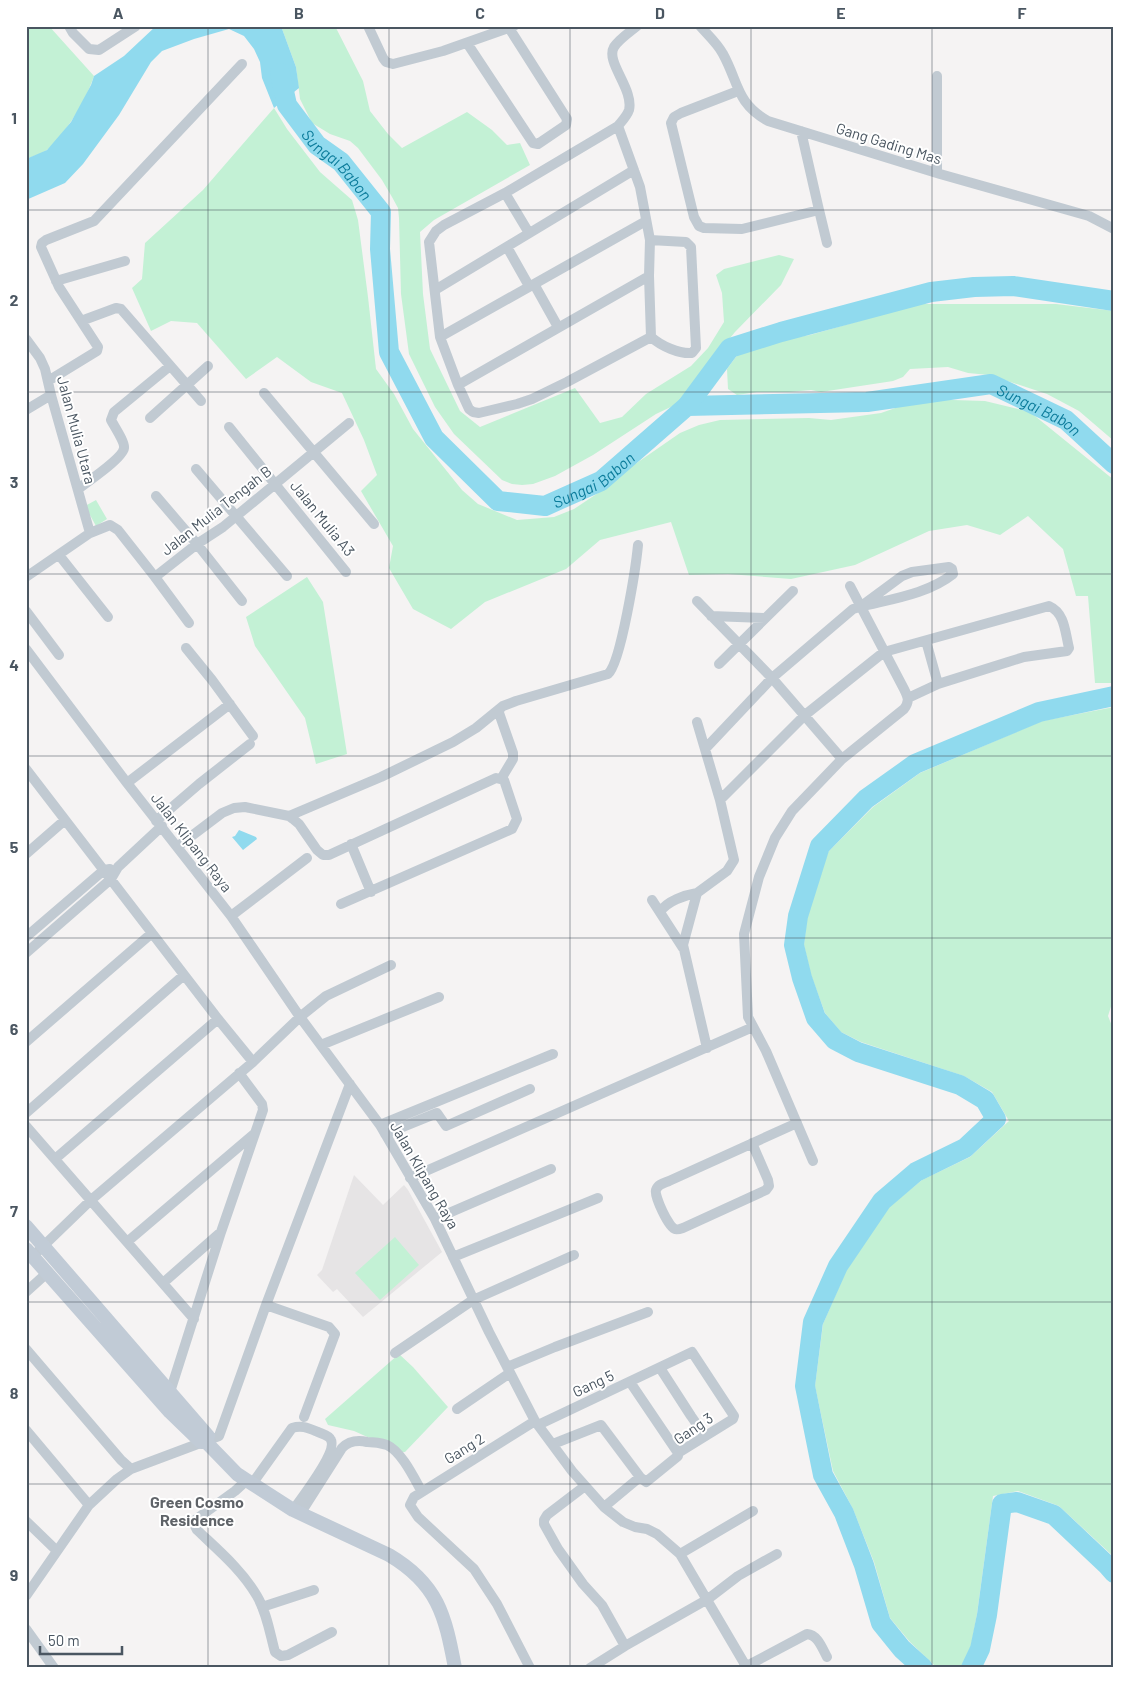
<svg xmlns="http://www.w3.org/2000/svg" width="1140" height="1694" viewBox="0 0 1140 1694" font-family="Barlow,sans-serif">
	<style>
		.education { fill: #e6e4e5 }
		.green { fill: #c3f1d5 }
		.water { fill: #90daee }
		.lines { fill: none; stroke-linecap: round; stroke-linejoin: round }
		.river { stroke: #90daee; stroke-width: 20 }
		.minor { stroke: #c1cad2; stroke-width: 10 }
		.secondary { stroke: #c1cbd6; stroke-width: 14 }
		.grid { fill: none; stroke: #4a5661; stroke-width: 1; stroke-opacity: 0.55 }
		.labels { text-anchor: middle; dominant-baseline: central; stroke-width: 4; stroke-linejoin: round; paint-order: stroke }
		.street-label { font-size: 15px; fill: #4a5661; stroke: #fff }
		.water-label { font-size: 16px; font-style: italic; fill: #0c7c9b; stroke: #fff }
		.neighbourhood-label { font-size: 16px; font-weight: bold; fill: #5f6368; stroke: #fff }
		.neatline { fill: none; stroke: #4a5661; stroke-width: 2 }
		.grid-label { font-size: 16px; text-anchor: middle; font-weight: bold; fill: #4a5661 }
	</style>
	<rect width="100%" height="100%" fill="#f5f3f3"/>
	<!-- education -->
	<path class="education" d="M 354,1175 L 383,1205 L 404,1185 L 408,1190 L 442,1252 L 363,1317 L 337,1289 L 333,1292 L 317,1275 L 322,1270 Z"/>
	<!-- green -->
	<path class="green" d="M 26,26 L 49,26 L 94,76 C 86,100 67,132 48,149 C 42,154 33,156 26,159 Z
		M 281,26 L 335,26 L 363,81 L 370,111 L 388,134 L 402,148 L 467,112 L 492,130 L 507,145 L 520,143 L 530,165 L 434,220 L 420,232 L 423,294 L 430,349 L 460,411 L 480,427 L 575,388 L 600,423 L 622,417 L 646,394 L 691,366 L 708,348 L 724,322 L 722,293 L 716,275 L 724,269 L 779,255 L 794,259 L 781,285 L 735,332 L 675,405 L 656,414 L 593,455 L 555,476 L 533,484 L 522,485 L 512,484 L 502,480 L 454,434 L 435,407 L 409,354 L 401,294 L 399,218 L 398,208 L 392,197 L 382,180 L 358,148 L 350,141 L 330,134 L 312,123 L 300,99 L 296,67 Z
		M 274,108 L 287,129 L 320,172 L 352,200 L 358,220 L 368,297 L 376,369 L 394,394 L 413,429 L 462,490 L 478,504 L 517,520 L 554,517 L 574,509 L 601,491 L 628,469 L 680,433 L 699,425 L 720,420 L 809,418 L 831,420 L 881,413 L 921,399 L 985,401 L 1030,412 L 1114,480 L 1114,683 L 1095,683 L 1088,596 L 1076,596 L 1063,549 L 1028,516 L 1000,535 L 967,525 L 929,531 L 855,565 L 791,579 L 728,574 L 689,575 L 671,522 L 600,540 L 566,569 L 485,602 L 451,629 L 413,609 L 389,568 L 393,546 L 361,491 L 377,475 L 364,440 L 342,393 L 311,382 L 277,357 L 246,379 L 197,323 L 171,321 L 151,331 L 132,288 L 142,279 L 145,243 L 203,190 Z
		M 919,304 L 1056,304 L 1114,311 L 1114,441 L 1079,411 L 1047,394 L 989,375 L 968,373 L 948,367 L 910,369 L 903,377 L 893,381 L 821,392 L 811,390 L 789,392 L 757,392 L 737,395 L 728,389 L 727,369 L 738,354 L 762,343 L 810,335 Z
		M 96,500 L 107,519 L 96,526 L 85,506 Z
		M 307,577 L 323,602 L 347,754 L 316,764 L 305,718 L 255,646 L 246,617 Z
		M 1114,707 L 1114,997 L 1108,1016 L 1114,1031 L 1114,1557 L 1059,1506 L 1018,1491 L 993,1496 L 977,1614 L 971,1646 L 962,1665 L 934,1665 L 910,1642 L 890,1618 L 874,1562 L 853,1509 L 833,1471 L 815,1386 L 823,1324 L 846,1271 L 889,1207 L 922,1180 L 970,1157 L 1009,1121 L 992,1092 L 964,1076 L 861,1042 L 841,1032 L 825,1013 L 811,975 L 804,945 L 807,918 L 828,852 L 873,807 L 920,773 L 1042,721 Z
		M 395,1237 L 419,1265 L 380,1300 L 355,1273 Z
		M 399,1354 L 413,1367 L 448,1407 L 405,1452 L 401,1452 L 354,1431 L 328,1425 L 325,1419 Z"/>
	<!-- water -->
	<path class="water" d="M 156,26 L 281,26 L 296,67 L 299,88 L 274,108 L 262,78 L 260,62 L 254,49 L 244,36 L 229,29 L 194,39 L 162,51 L 151,62 L 119,115 L 83,164 L 65,183 L 26,200 L 26,159 L 47,150 L 71,122 L 91,85 L 94,76 L 124,56 Z
		M 239,830 L 256,837 L 257,839 L 243,850 L 232,837 L 235,836 Z"/>
	<g class="lines">
		<!-- river -->
		<g class="river">
			<path id="s1" d="M 280,73 L 287,105 L 317,145 L 341,162 L 381,212 L 380,249 L 389,352 L 434,438 L 498,501 L 545,506 L 601,481 L 687,406 L 867,402 L 991,384 L 1066,420 L 1114,464"/>
			<path d="M 687,406 L 730,348 L 781,332 L 931,292 L 974,287 L 1013,286 L 1114,301"/>
			<path d="M 923,1668 L 902,1649 L 881,1623 L 864,1565 L 844,1513 L 823,1475 L 805,1386 L 813,1322 L 838,1266 L 882,1201 L 916,1172 L 965,1148 L 996,1119 L 985,1100 L 960,1085 L 858,1052 L 835,1040 L 816,1018 L 802,978 L 794,945 L 798,916 L 820,846 L 866,799 L 915,764 L 1039,712 L 1114,696"/>
			<path d="M 971,1668 L 980,1649 L 987,1615 L 1002,1504 L 1017,1502 L 1054,1515 L 1107,1565 L 1114,1573"/>
		</g>
		<!-- minor -->
		<path class="minor" d="M 69,26 L 73,33 L 89,49 L 99,50 L 136,26
			M 368,26 L 383,58 L 386,62 L 393,64 L 443,51 L 514,26
			M 637,26 C 630,32 619,39 614,47 C 605,62 634,89 629,110 C 627,116 622,121 618,126 L 505,193 L 444,225 L 436,231 L 429,242 L 440,337 L 458,385 L 469,409 L 473,412 L 479,413 L 517,404 L 532,399 L 567,382 L 651,337
			M 700,26 C 708,35 718,44 723,54 C 739,83 736,103 768,121 L 940,174 L 1089,216 L 1114,229
			M 467,43 L 533,143 L 538,144 L 566,125 L 567,119 L 509,28
			M 738,91 L 681,113 L 674,117 L 671,123 L 694,217 L 699,226 L 704,228 L 742,229 L 819,210 L 801,131
			M 618,126 L 640,187 L 650,240 L 686,242 L 691,247 L 696,348 L 692,353 C 679,354 661,346 651,337 L 649,276 L 650,240
			M 937,173 L 937,76
			M 505,193 L 529,233
			M 819,210 L 827,243
			M 507,247 L 529,286
			M 56,281 L 125,261
			M 534,284 L 558,327
			M 435,290 L 634,170
			M 81,321 L 116,308 L 121,309 L 201,401
			M 440,337 L 646,221
			M 26,339 L 40,358 L 45,369 L 51,395 L 90,533
			M 48,381 L 97,351 L 98,347 L 59,287 L 41,247 L 42,243 L 46,240 L 94,221 L 242,64
			M 458,385 L 649,276
			M 264,393 L 374,524
			M 26,410 L 51,395
			M 150,418 L 208,366
			M 229,427 L 346,572
			M 196,469 L 287,576
			M 78,489 C 86,483 123,458 124,448 C 125,442 114,426 111,420 L 114,412 L 170,366
			M 156,496 L 197,544 L 242,601
			M 59,555 L 108,617
			M 26,577 L 90,533 L 110,525 L 118,530 L 155,577 L 197,544 L 223,527 L 349,423
			M 155,577 L 189,623
			M 697,601 L 772,678 L 842,759
			M 26,611 L 59,655
			M 711,616 L 765,618
			M 926,641 L 938,684
			M 186,648 L 212,680 L 253,736
			M 26,649 L 127,783 L 231,916 L 300,1017 L 380,1125 L 435,1219 L 489,1332 L 535,1421 L 572,1471 L 604,1507 L 623,1522 L 635,1527 L 647,1529 L 657,1534 L 680,1554 L 747,1668
			M 719,664 L 793,591
			M 498,710 L 513,753 L 513,759 L 501,779
			M 697,722 L 720,800 L 734,860 L 727,871 L 697,893 L 683,945 L 707,1048
			M 705,749 L 772,678 L 853,609 L 860,607 L 902,576 L 912,572 L 949,567 L 952,569 L 953,574 C 928,594 891,599 860,607
			M 26,769 L 218,1019 L 253,1062
			M 127,783 L 230,704
			M 720,800 L 805,715 L 884,652 L 1049,606 C 1065,613 1065,632 1069,648 L 1067,651 L 1024,657 L 1008,662 L 938,684 L 908,698
			M 289,816 L 381,777 L 453,742 L 476,728 L 503,706 L 516,701 L 608,674 C 621,663 636,566 638,545
			M 156,821 L 199,784 L 250,744
			M 351,844 L 371,892
			M 177,847 L 222,813 L 234,808 L 245,807 L 289,816 L 293,819 L 299,824 L 317,850 L 323,855 L 329,855 L 496,778 L 504,780 L 517,819 L 512,829 L 341,904
			M 26,854 L 65,820
			M 652,900 L 683,948
			M 660,912 C 667,901 685,895 697,893
			M 231,916 L 307,858
			M 26,937 L 104,870 L 110,869
			M 26,953 L 111,879 L 118,867 L 162,826
			M 26,1042 L 152,933
			M 321,1045 L 439,997
			M 26,1113 L 184,975
			M 380,1125 L 553,1054
			M 26,1126 L 194,1319
			M 385,1134 L 437,1113 L 446,1126 L 530,1089
			M 752,1143 L 768,1180 L 769,1186 L 766,1190 L 683,1228 C 680,1229 677,1230 675,1229 C 669,1228 654,1196 656,1190 C 658,1184 664,1183 669,1181 L 797,1123
			M 55,1159 L 218,1019
			M 813,1161 L 766,1051 L 748,1017 L 744,934 L 759,877 L 775,838 L 792,811 L 842,759 L 904,709 C 910,701 908,697 904,689 L 850,586
			M 410,1178 L 753,1027
			M 435,1219 L 551,1169
			M 127,1242 L 254,1134
			M 33,1256 L 91,1200 L 253,1062 L 300,1017 L 326,996 L 391,965
			M 453,1257 L 598,1198
			M 163,1283 L 221,1232
			M 26,1292 L 47,1273
			M 266,1305 L 329,1327 L 335,1334 L 304,1417
			M 26,1349 L 121,1460 L 131,1469
			M 395,1353 L 473,1300 L 574,1255
			M 507,1367 L 555,1347 L 648,1312
			M 660,1368 L 691,1416 L 705,1436
			M 630,1382 L 678,1453
			M 170,1392 L 221,1232 L 263,1110 L 262,1104 L 239,1073
			M 457,1409 L 510,1373
			M 538,1425 L 692,1352 L 734,1416 L 733,1419 L 678,1453 L 678,1456 L 646,1482 L 640,1477 L 604,1507
			M 26,1430 L 89,1505
			M 553,1444 L 601,1425 L 640,1477
			M 246,1481 L 235,1491 L 195,1520 L 194,1524 L 197,1530 C 218,1550 242,1570 257,1596 C 267,1613 270,1634 275,1652 L 281,1656 L 288,1655 L 332,1632
			M 252,1484 L 292,1428 C 302,1425 308,1428 318,1432 C 322,1434 329,1435 331,1440 C 337,1452 301,1499 293,1510
			M 585,1486 L 547,1515 L 544,1520 L 544,1524 L 558,1549 L 583,1584 L 602,1605 L 625,1646
			M 300,1514 L 342,1448 C 349,1441 358,1440 367,1442 C 373,1442 381,1443 387,1445 C 402,1452 414,1478 422,1492
			M 26,1521 L 57,1551
			M 680,1554 L 753,1511
			M 26,1596 L 89,1505 L 117,1479 L 131,1469 L 219,1436 L 266,1305 L 350,1084
			M 262,1607 L 314,1590
			M 26,1629 L 54,1668
			M 530,1668 L 497,1604 L 474,1569 L 418,1517 L 410,1505 L 414,1497 L 535,1421
			M 590,1668 L 625,1646 L 708,1599 L 738,1576 L 777,1554
			M 743,1668 L 807,1634 C 818,1635 822,1648 827,1657"/>
		<!-- secondary -->
		<path class="secondary" d="M 26,1226 L 208,1436 L 206,1442
			M 26,1249 L 170,1412 L 201,1442 L 206,1442 L 237,1474 L 293,1510 L 389,1555 C 438,1584 445,1615 455,1668"/>
	</g>
	<!-- grid -->
	<path class="grid" d="M 208,26 L 208,1668M 389,26 L 389,1668M 570,26 L 570,1668M 751,26 L 751,1668M 932,26 L 932,1668M 26,210 L 1114,210M 26,392 L 1114,392M 26,574 L 1114,574M 26,756 L 1114,756M 26,938 L 1114,938M 26,1120 L 1114,1120M 26,1302 L 1114,1302M 26,1484 L 1114,1484"/>
	<g class="labels">
		<!-- street labels -->
		<g class="street-label">
			<text transform="translate(889 143) rotate(17)">Gang Gading Mas</text>
			<text transform="translate(77 430) rotate(75)">Jalan Mulia Utara</text>
			<text transform="translate(216 510) rotate(-38)">Jalan Mulia Tengah B</text>
			<text transform="translate(323 518) rotate(51)">Jalan Mulia A3</text>
			<text transform="translate(192 842) rotate(52)">Jalan Klipang Raya</text>
			<text transform="translate(425 1175) rotate(60)">Jalan Klipang Raya</text>
			<text transform="translate(593 1383) rotate(-25)">Gang 5</text>
			<text transform="translate(693 1428) rotate(-34)">Gang 3</text>
			<text transform="translate(464 1448) rotate(-32)">Gang 2</text>
		</g>
		<!-- water labels -->
		<g class="water-label">
			<text stroke="none"><textPath href="#s1" startOffset="111">Sungai Babon</textPath></text>
			<text stroke="none"><textPath href="#s1" startOffset="1086">Sungai Babon</textPath></text>
			<text stroke="none"><textPath href="#s1" startOffset="606">Sungai Babon</textPath></text>
		</g>
		<!-- neighbourhood labels -->
		<g class="neighbourhood-label">
			<text x="197" y="1501">Green Cosmo<tspan x="197" dy="18">Residence</tspan></text>
		</g>
	</g>
	<!-- border -->
	<rect width="1140" height="1694" fill="none" stroke="#ffffff" stroke-width="55"/>
	<!-- scale -->
	<path d="M40 1646v8h82v-8" fill="none" stroke="#4a5661" stroke-width="2.5"/>
	<text x="48" y="1646" font-size="15" fill="#4a5661" stroke="#ffffff" stroke-width="4" paint-order="stroke">50 m</text>
	<rect x="28" y="28" width="1084" height="1638" class="neatline"/>
	<g class="grid-label">
		<text x="118" y="19">A</text>
		<text x="299" y="19">B</text>
		<text x="480" y="19">C</text>
		<text x="660" y="19">D</text>
		<text x="841" y="19">E</text>
		<text x="1022" y="19">F</text>
		<text x="14" y="124">1</text>
		<text x="14" y="306">2</text>
		<text x="14" y="488">3</text>
		<text x="14" y="671">4</text>
		<text x="14" y="853">5</text>
		<text x="14" y="1035">6</text>
		<text x="14" y="1217">7</text>
		<text x="14" y="1399">8</text>
		<text x="14" y="1581">9</text>
	</g>
</svg>
